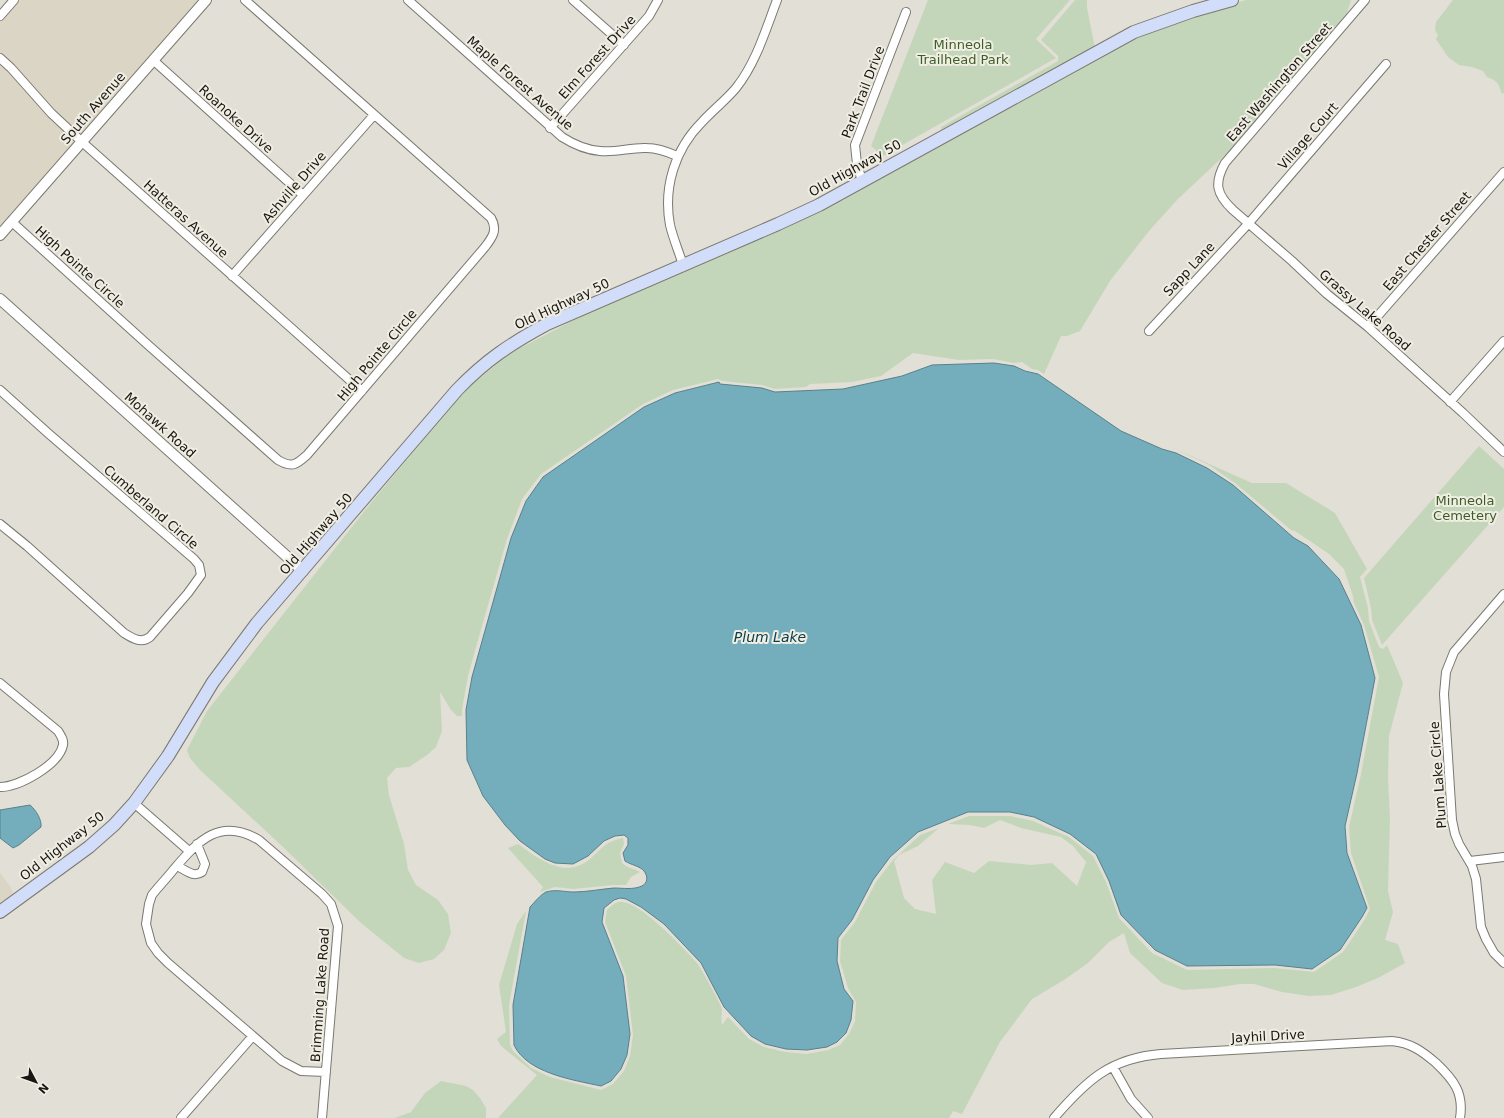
<svg xmlns="http://www.w3.org/2000/svg" width="1504" height="1118" viewBox="0 0 1504 1118" font-family="'DejaVu Sans',sans-serif">
	<style>
		.built { fill: #dad5c4 }
		.green { fill: #c4d6ba }
		.water { fill: #74aebd; stroke: #58818a }
		.lines { fill: none; stroke-linecap: round; stroke-linejoin: round }
		.minor-casing { stroke: #7b786f; stroke-width: 10 }
		.tertiary-casing { stroke: #7b786f; stroke-width: 12 }
		.secondary-casing { stroke: #7b786f; stroke-width: 14 }
		.minor { stroke: #fff; stroke-width: 8 }
		.tertiary { stroke: #fff; stroke-width: 10 }
		.secondary { stroke: #d2def9; stroke-width: 12 }
		.labels { text-anchor: middle; dominant-baseline: central; stroke-width: 4; stroke-linejoin: round; paint-order: stroke }
		.park-label { font-size: 13px; fill: #3b5e26; stroke: #f0ede3 }
		.street-label { font-size: 13px; fill: #181713; stroke: #f0ede3 }
		.water-label { font-size: 14px; font-style: italic; fill: #0a404c; stroke: #f0ede3 }
	</style>
	<rect width="100%" height="100%" fill="#e2dfd6"/>
	<!-- built -->
	<path class="built" d="M 20,0 L 200,0 L 80,136 L 54,110 L 14,66 L 0,53 L 0,22 Z
		M 0,63 L 75,141 L 0,228 Z
		M 0,873 L 10,886 L 14,895 L 0,907 Z"/>
	<!-- green -->
	<path class="green" d="M 928,0 L 1070,0 L 1036,39 L 1056,58 L 883,156 L 871,146 Z
		M 1075,0 L 1087,0 L 1087,8 L 1095,48 L 942,132 L 941,127 L 1058,61 L 1058,56 L 1041,40 Z
		M 1246,0 L 1351,0 L 1346,16 L 1227,153 L 1178,199 L 1149,231 L 1110,281 L 1080,331 L 1067,336 L 1061,336 L 1044,374 L 1038,370 L 1032,369 L 1022,362 L 1014,363 L 993,359 L 959,360 L 913,353 L 881,376 L 852,382 L 810,384 L 806,387 L 775,389 L 762,385 L 722,381 L 718,379 L 673,390 L 643,404 L 541,474 L 522,499 L 507,539 L 478,640 L 468,676 L 462,709 L 462,716 L 457,716 L 451,710 L 440,692 L 442,731 L 436,747 L 427,755 L 409,767 L 396,768 L 387,778 L 389,795 L 404,844 L 408,870 L 416,885 L 438,900 L 448,914 L 451,933 L 444,950 L 434,959 L 419,963 L 404,958 L 361,923 L 283,847 L 200,770 L 190,758 L 187,750 L 207,711 L 370,504 L 462,393 L 509,354 L 612,300 L 688,268 L 775,233 L 845,199 L 910,160 L 1047,84 L 1150,32 L 1201,13 Z
		M 1453,0 L 1504,0 L 1504,93 L 1502,94 L 1498,84 L 1494,80 L 1487,77 L 1483,71 L 1472,67 L 1459,65 L 1448,57 L 1436,39 L 1438,35 L 1435,30 L 1436,22 Z
		M 1479,446 L 1504,469 L 1504,507 L 1382,645 L 1372,620 L 1371,608 L 1364,578 Z
		M 1171,447 L 1252,483 L 1286,483 L 1335,513 L 1367,569 L 1360,577 L 1368,608 L 1369,621 L 1379,647 L 1383,649 L 1387,645 L 1403,683 L 1389,736 L 1388,779 L 1390,818 L 1388,891 L 1393,912 L 1385,940 L 1398,944 L 1405,963 L 1378,978 L 1356,987 L 1331,995 L 1309,996 L 1282,992 L 1254,984 L 1240,984 L 1214,988 L 1183,990 L 1162,983 L 1130,953 L 1124,933 L 1109,942 L 1088,963 L 1064,980 L 1032,999 L 1000,1042 L 962,1114 L 953,1111 L 949,1118 L 498,1118 L 537,1075 L 501,1046 L 497,1039 L 506,1032 L 499,985 L 517,924 L 526,911 L 509,1005 L 510,1045 L 513,1051 L 531,1068 L 550,1077 L 601,1090 L 613,1084 L 624,1071 L 630,1056 L 633,1035 L 626,976 L 605,922 L 607,910 C 612,906 616,901 622,902 C 640,902 685,949 697,963 C 701,968 721,1004 722,1009 C 722,1014 721,1020 722,1025 L 728,1017 L 749,1039 L 764,1047 L 785,1052 L 807,1054 L 828,1050 L 840,1045 L 849,1034 L 855,1021 L 856,1002 L 848,988 L 840,961 L 841,940 L 855,922 L 876,882 L 893,860 L 920,835 L 939,828 L 918,846 L 899,855 L 894,861 L 904,898 L 915,909 L 936,914 L 932,880 L 945,862 L 974,873 L 989,861 L 1031,865 L 1052,863 L 1077,886 L 1086,862 L 1073,846 L 1061,837 L 1021,828 L 1000,820 L 984,828 L 970,825 L 948,824 L 969,816 L 1010,816 L 1033,821 L 1069,837 L 1093,856 L 1106,882 L 1119,918 L 1152,953 L 1187,970 L 1275,968 L 1314,972 L 1343,952 L 1365,919 L 1370,909 L 1351,853 L 1349,827 L 1361,774 L 1379,677 L 1364,625 L 1354,603 L 1353,596 L 1344,569 L 1329,554 L 1295,531 L 1291,530 L 1235,483 L 1209,465 Z
		M 623,838 L 624,844 L 620,853 L 622,863 C 629,869 634,868 640,872 L 631,877 L 626,885 L 613,885 L 573,889 L 555,887 L 540,892 L 543,887 L 508,848 L 518,844 C 539,859 565,880 590,859 C 603,848 604,842 623,838 Z
		M 441,1081 L 466,1086 L 473,1090 L 480,1098 L 486,1108 L 486,1118 L 395,1118 L 411,1112 L 425,1093 Z"/>
	<!-- water -->
	<path class="water" d="M 994,363 L 1014,366 L 1025,371 L 1038,374 L 1121,431 L 1162,449 L 1176,453 L 1207,468 L 1233,485 L 1294,538 L 1308,546 L 1339,579 L 1361,625 L 1375,678 L 1357,773 L 1345,826 L 1347,853 L 1367,908 L 1362,917 L 1340,950 L 1312,969 L 1275,965 L 1187,966 L 1155,950 L 1121,915 L 1109,881 L 1096,854 L 1070,834 L 1034,817 L 1010,812 L 968,812 L 918,832 L 890,857 L 873,880 L 852,920 L 838,938 L 837,961 L 844,989 L 853,1001 L 851,1020 L 846,1033 L 837,1042 L 827,1047 L 807,1050 L 786,1049 L 765,1044 L 751,1036 L 724,1007 L 701,963 L 664,924 L 641,907 L 626,899 L 620,898 L 614,900 L 604,908 L 602,922 L 623,976 L 630,1034 L 627,1055 L 621,1069 L 611,1081 L 601,1086 C 573,1080 527,1073 514,1045 L 513,1005 L 530,907 C 535,902 540,895 546,892 C 556,889 564,892 574,892 C 587,892 601,889 614,888 C 623,888 633,890 642,886 C 648,883 648,876 644,871 C 640,866 631,865 625,861 L 623,853 L 628,845 L 628,838 L 624,835 L 615,836 L 604,841 L 588,856 L 573,864 L 555,863 L 545,859 L 520,841 L 505,825 L 483,796 L 467,760 L 466,710 L 472,677 L 511,538 L 526,501 L 543,477 L 644,407 L 675,393 L 719,382 L 720,384 L 762,388 L 775,392 L 843,389 L 902,376 L 932,365 Z
		M 30,805 C 36,810 42,820 41,827 L 19,845 L 13,848 L 0,838 L 0,810 Z"/>
	<g class="lines">
		<!-- minor casing -->
		<g class="minor-casing">
			<path id="minor" d="M 408,0 L 562,137 C 573,144 587,150 600,151 C 616,153 631,147 647,148 C 658,148 668,152 677,156
				M 573,0 L 624,45
				M 1365,0 L 1225,163 C 1214,183 1216,194 1233,210 L 1292,261 L 1327,294 L 1368,327 L 1463,413 L 1504,452
				M 0,16 L 14,0
				M 0,58 L 11,68 L 51,113 L 81,141 L 362,391
				M 153,60 L 303,195
				M 550,128 L 649,16 L 658,0
				M 862,181 L 857,164 L 855,145 L 906,12
				M 12,222 L 147,344 L 278,460 C 292,468 296,465 307,455 L 485,247 C 492,238 498,230 491,218 L 245,0
				M 683,265 C 679,252 673,238 670,225 C 663,187 675,149 702,122 C 713,110 726,100 736,88 C 756,63 766,29 777,0
				M 232,276 L 374,115
				M 1368,327 L 1504,172
				M 1149,331 L 1248,224 L 1386,64
				M 0,390 L 49,434 L 194,559 L 199,565 L 201,575 L 188,593 L 150,637 C 141,644 132,638 124,633 L 27,546 L 0,524
				M 1450,402 L 1504,341
				M 1504,594 L 1454,652 L 1446,672 L 1444,694 L 1452,820 L 1455,834 L 1459,844 L 1472,866 L 1476,879 L 1481,927 L 1486,939 L 1494,953 L 1504,963
				M 0,683 L 58,731 C 61,736 64,740 63,745 C 59,765 19,787 0,787
				M 134,803 L 189,851
				M 1470,861 L 1504,857
				M 177,866 C 186,870 193,878 202,872 L 205,864 L 197,844
				M 1113,1067 L 1131,1099 L 1148,1118
				M 181,1118 L 252,1037
				M 322,1118 L 338,926 L 331,904 L 322,894 L 259,840 C 220,817 199,840 174,869 C 167,878 159,886 152,895 L 149,904 L 146,924 L 151,943 L 158,953 L 168,963 L 282,1061 L 301,1071 L 326,1072
				M 1054,1118 C 1086,1081 1110,1058 1161,1054 L 1392,1041 C 1411,1043 1422,1051 1436,1063 C 1454,1080 1464,1093 1460,1118"/>
		</g>
		<!-- tertiary casing -->
		<g class="tertiary-casing">
			<path id="tertiary" d="M 0,235 L 206,0
				M 0,299 L 303,571"/>
		</g>
		<!-- secondary casing -->
		<g class="secondary-casing">
			<path id="secondary" d="M 0,912 L 89,847 L 114,825 L 134,803 L 168,756 L 213,682 L 257,623 L 457,390 C 486,360 510,344 547,324 L 778,224 L 819,205 L 1134,32 L 1193,11 L 1232,0"/>
		</g>
		<!-- minor -->
		<use href="#minor" class="minor"/>
		<!-- tertiary -->
		<use href="#tertiary" class="tertiary"/>
		<!-- secondary -->
		<use href="#secondary" class="secondary"/>
	</g>
	<g class="labels">
		<!-- park labels -->
		<g class="park-label">
			<text x="963" y="44">Minneola<tspan x="963" dy="15">Trailhead Park</tspan></text>
			<text x="1465" y="500">Minneola<tspan x="1465" dy="15">Cemetery</tspan></text>
		</g>
		<!-- street labels -->
		<g class="street-label">
			<text transform="translate(597 57) rotate(-48)">Elm Forest Drive</text>
			<text transform="translate(1279 82) rotate(-49)">East Washington Street</text>
			<text transform="translate(520 83) rotate(41)">Maple Forest Avenue</text>
			<text transform="translate(863 92) rotate(-69)">Park Trail Drive</text>
			<text transform="translate(93 108) rotate(-49)">South Avenue</text>
			<text transform="translate(236 119) rotate(42)">Roanoke Drive</text>
			<text transform="translate(1308 136) rotate(-49)">Village Court</text>
			<text transform="translate(855 168) rotate(-29)">Old Highway 50</text>
			<text transform="translate(294 187) rotate(-49)">Ashville Drive</text>
			<text transform="translate(186 219) rotate(42)">Hatteras Avenue</text>
			<text transform="translate(1427 241) rotate(-49)">East Chester Street</text>
			<text transform="translate(80 267) rotate(42)">High Pointe Circle</text>
			<text transform="translate(1189 269) rotate(-47)">Sapp Lane</text>
			<text transform="translate(562 304) rotate(-25)">Old Highway 50</text>
			<text transform="translate(1365 310) rotate(41)">Grassy Lake Road</text>
			<text transform="translate(377 355) rotate(-50)">High Pointe Circle</text>
			<text transform="translate(160 425) rotate(42)">Mohawk Road</text>
			<text transform="translate(151 507) rotate(41)">Cumberland Circle</text>
			<text transform="translate(316 534) rotate(-49)">Old Highway 50</text>
			<text transform="translate(1438 775) rotate(-94)">Plum Lake Circle</text>
			<text transform="translate(62 846) rotate(-38)">Old Highway 50</text>
			<text transform="translate(320 995) rotate(-86)">Brimming Lake Road</text>
			<text transform="translate(1268 1036) rotate(-3)">Jayhil Drive</text>
		</g>
		<!-- water labels -->
		<g class="water-label">
			<text x="770" y="637">Plum Lake</text>
		</g>
	</g>
	<!-- north arrow -->
	<g transform="translate(36 1082) rotate(131)" stroke="#f0ede3" stroke-width="3" paint-order="stroke">
	<path d="M0-3L7 15L0 10L-7 15Z" fill="#181713"/>
	<text y="-6" font-size="11" font-weight="bold" text-anchor="middle" fill="#181713">N</text>
	</g>
</svg>
